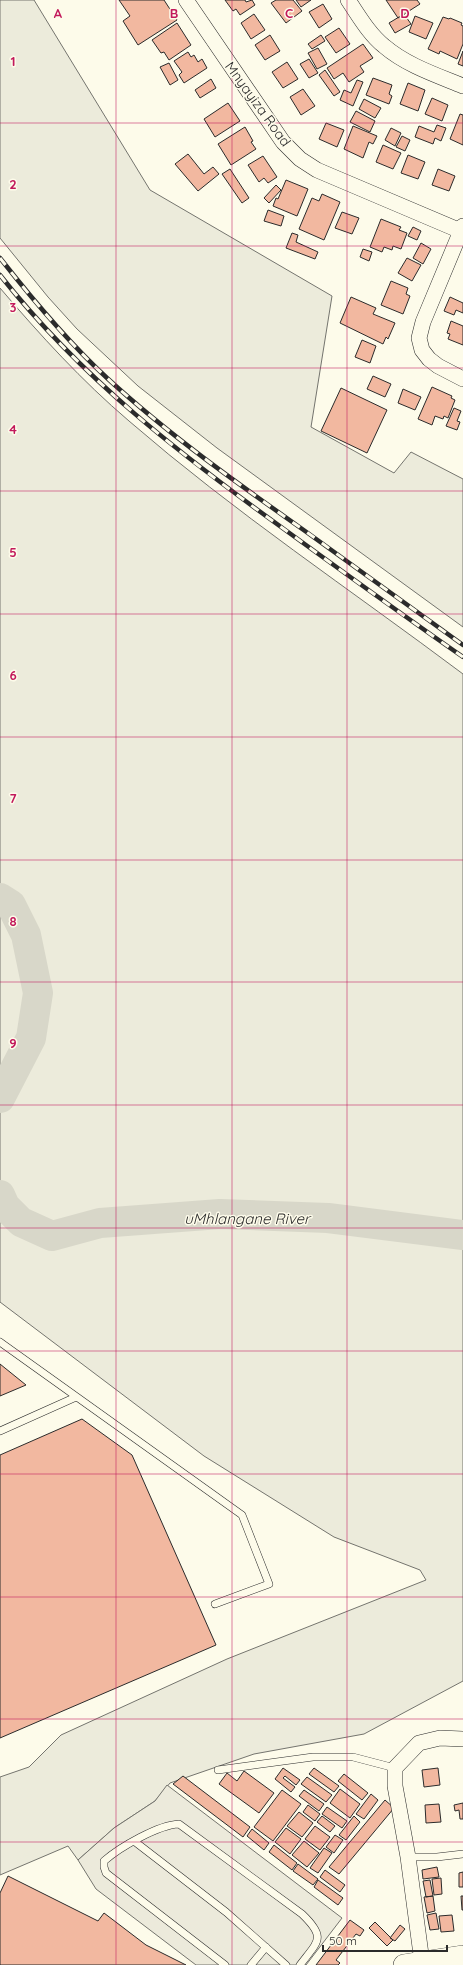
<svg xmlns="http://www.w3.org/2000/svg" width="463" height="1965" viewBox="0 0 463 1965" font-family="Quicksand,sans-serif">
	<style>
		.green { fill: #ecebdb; stroke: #74746e }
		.parking { fill: #eceadb; stroke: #74746e }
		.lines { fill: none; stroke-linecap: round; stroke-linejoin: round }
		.river { stroke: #d8d7c9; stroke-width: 30 }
		.building { fill: #f2b8a0; stroke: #2b2b2b }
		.lane-casing { stroke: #2b2b2b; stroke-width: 8 }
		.street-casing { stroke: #2b2b2b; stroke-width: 16 }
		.secondary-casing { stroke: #2b2b2b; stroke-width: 22 }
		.lane { stroke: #fdfbea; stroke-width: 7 }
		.street { stroke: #fdfbea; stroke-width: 15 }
		.secondary { stroke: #fdfbea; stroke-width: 21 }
		.rail-casing { stroke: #2b2b2b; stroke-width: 4.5 }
		.rail { stroke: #fdfbea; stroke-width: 3; stroke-dasharray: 9; stroke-linecap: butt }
		.grid { fill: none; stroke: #c2185b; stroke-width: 1; stroke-opacity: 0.55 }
		.labels { text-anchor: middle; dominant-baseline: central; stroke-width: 3; stroke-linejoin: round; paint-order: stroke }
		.street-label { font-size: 14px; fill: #2b2b2b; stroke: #fdfbea }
		.water-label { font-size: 15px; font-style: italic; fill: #2b2b2b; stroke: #fdfbea }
		.grid-label { font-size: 13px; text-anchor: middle; font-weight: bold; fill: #c2185b; stroke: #fdfbea; stroke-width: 3; stroke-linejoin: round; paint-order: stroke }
	</style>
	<rect width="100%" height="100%" fill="#fdfbea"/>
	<!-- green -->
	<path class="green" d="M 0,0 L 34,0 L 150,190 L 332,296 L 311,427 L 394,473 L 411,452 L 463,479 L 463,627 L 217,448 L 138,386 L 77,329 L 48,297 L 0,238 Z
		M 0,288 C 40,335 82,381 129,421 C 234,512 351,590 463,674 L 463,1681 L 364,1734 L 254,1754 L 170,1783 L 155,1801 L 114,1828 L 78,1860 L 68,1846 L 0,1875 L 0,1777 L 29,1767 L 61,1735 L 227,1659 L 426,1580 L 420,1570 L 334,1537 L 204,1456 L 0,1302 Z"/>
	<!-- parking -->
	<path class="parking" d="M 167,1785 L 342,1918 L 306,1965 L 196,1965 L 96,1889 L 78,1860 L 114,1828 L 155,1801 Z"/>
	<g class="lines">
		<!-- river -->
		<path class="river" d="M 0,898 L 11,905 L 26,935 L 38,993 L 31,1038 L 0,1098
			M 0,1195 L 5,1206 L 21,1222 L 52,1236 L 100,1223 L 220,1214 L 328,1218 L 463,1235"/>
	</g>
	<!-- building -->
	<path class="building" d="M 119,0 L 164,0 L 177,20 L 138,45 L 123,21 L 130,16 Z
		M 225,0 L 245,0 L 246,2 L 252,0 L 255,5 L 240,15 L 236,9 L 233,11 Z
		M 276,0 L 293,0 L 302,11 L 286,23 L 271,3 Z
		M 296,0 L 311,0 L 301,7 Z
		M 386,0 L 417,0 L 420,4 L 398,18 Z
		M 323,4 L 332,19 L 319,28 L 309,12 Z
		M 254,14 L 265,30 L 251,39 L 241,23 Z
		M 404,14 L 411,24 L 395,33 L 389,23 Z
		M 415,16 L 433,23 L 426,39 L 409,32 Z
		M 443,17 L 449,19 L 450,18 L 462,23 L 461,25 L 463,26 L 463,44 L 457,59 L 440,51 L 439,54 L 428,49 Z
		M 177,23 L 191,45 L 169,60 L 164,52 L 161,53 L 152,40 Z
		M 339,28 L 350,44 L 336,53 L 325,37 Z
		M 270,35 L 280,51 L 265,60 L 255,45 Z
		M 321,35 L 325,41 L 312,49 L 308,44 Z
		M 363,44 L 373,58 L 360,66 L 364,72 L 349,82 L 343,73 L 334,79 L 327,68 Z
		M 318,48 L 327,64 L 317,69 L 308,53 Z
		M 463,51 L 463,66 L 458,64 Z
		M 188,52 L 191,57 L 194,55 L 198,62 L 202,59 L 207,68 L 184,83 L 179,75 L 182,72 L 174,61 Z
		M 309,59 L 318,73 L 309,78 L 300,64 Z
		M 287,62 L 298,79 L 283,88 L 272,72 Z
		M 169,63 L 178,80 L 170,85 L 160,67 Z
		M 325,70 L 340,92 L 334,96 L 319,75 Z
		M 373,78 L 392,85 L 389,94 L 392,96 L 389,104 L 366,95 Z
		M 211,79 L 216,88 L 200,98 L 195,90 Z
		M 357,80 L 363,82 L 353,106 L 340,100 L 344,90 L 351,93 Z
		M 408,83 L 425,90 L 418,111 L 400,104 Z
		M 303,89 L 315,106 L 301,115 L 290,97 Z
		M 432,98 L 448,105 L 442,121 L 425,114 Z
		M 364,99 L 381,108 L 375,118 L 359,109 Z
		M 228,103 L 240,121 L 215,137 L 204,119 Z
		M 356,111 L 375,121 L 370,132 L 350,122 Z
		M 460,114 L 463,115 L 463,145 L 450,139 Z
		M 326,123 L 344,130 L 337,147 L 319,139 Z
		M 437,125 L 446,128 L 441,141 L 435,138 L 433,144 L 415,137 L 419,126 L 434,132 Z
		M 353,126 L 377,136 L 373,144 L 369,142 L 363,158 L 344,149 Z
		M 245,127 L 253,141 L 251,142 L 256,149 L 231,165 L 218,144 Z
		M 391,128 L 401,133 L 395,146 L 385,140 Z
		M 402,136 L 410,140 L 405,151 L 396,147 Z
		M 383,145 L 401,153 L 393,169 L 376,162 Z
		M 188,154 L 204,174 L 213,167 L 219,174 L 198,191 L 175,164 Z
		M 408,155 L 425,162 L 418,179 L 401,173 Z
		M 263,156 L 277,177 L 268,183 L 264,178 L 259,182 L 248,165 Z
		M 230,169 L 249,198 L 242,203 L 222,174 Z
		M 438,169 L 455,176 L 449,191 L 432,185 Z
		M 286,180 L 308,189 L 297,216 L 273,206 L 276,198 L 278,199 Z
		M 276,185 L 281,190 L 269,203 L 264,198 Z
		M 322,194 L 340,202 L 324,240 L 299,229 L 312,198 L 319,201 Z
		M 268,210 L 284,216 L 281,226 L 264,221 Z
		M 342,212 L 359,218 L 352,234 L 335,228 Z
		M 381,219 L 401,227 L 399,230 L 407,233 L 401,249 L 393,246 L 392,250 L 384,247 L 382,252 L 370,247 Z
		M 413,227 L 421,231 L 417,240 L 408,236 Z
		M 292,233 L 298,235 L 296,242 L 318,252 L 315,259 L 286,248 Z
		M 421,243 L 431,249 L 423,264 L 413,258 Z
		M 363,249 L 372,252 L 369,261 L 360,257 Z
		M 407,258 L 421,265 L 412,281 L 398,273 Z
		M 391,281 L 408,288 L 406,294 L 410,296 L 403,314 L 381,305 Z
		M 351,297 L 376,308 L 373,314 L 395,323 L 388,339 L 386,337 L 383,344 L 340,323 Z
		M 450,297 L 463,303 L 463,313 L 456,310 L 454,315 L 444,311 Z
		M 451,321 L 463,326 L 463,345 L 448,339 L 450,334 L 447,333 Z
		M 362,340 L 376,346 L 370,363 L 355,357 Z
		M 373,376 L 391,384 L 385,397 L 367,389 Z
		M 432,387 L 452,396 L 451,398 L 455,400 L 448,418 L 444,416 L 443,419 L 435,416 L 432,425 L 418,419 Z
		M 341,388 L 387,410 L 367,453 L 321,431 Z
		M 403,389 L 421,397 L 415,410 L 398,403 Z
		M 454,408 L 461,411 L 457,421 L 460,422 L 457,430 L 446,426 Z
		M 0,1364 L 26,1385 L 0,1396 Z
		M 82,1419 L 132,1455 L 216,1645 L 0,1738 L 0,1455 Z
		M 283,1768 L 300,1780 L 296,1785 L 285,1776 L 283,1778 L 295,1787 L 291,1792 L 275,1779 Z
		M 314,1768 L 339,1786 L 334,1792 L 309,1774 Z
		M 438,1768 L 440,1785 L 424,1787 L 422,1770 Z
		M 244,1771 L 274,1793 L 259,1813 L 219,1784 L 227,1773 L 237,1781 Z
		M 344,1774 L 368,1793 L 362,1800 L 338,1781 Z
		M 183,1776 L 250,1827 L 243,1837 L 173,1784 Z
		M 307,1777 L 332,1795 L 326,1802 L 301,1784 Z
		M 340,1789 L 360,1804 L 350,1818 L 330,1803 Z
		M 282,1790 L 301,1804 L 273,1841 L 254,1827 Z
		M 304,1790 L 324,1804 L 319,1811 L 299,1796 Z
		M 371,1794 L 378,1800 L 364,1819 L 356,1814 Z
		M 385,1800 L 394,1808 L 339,1874 L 329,1867 Z
		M 463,1803 L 463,1819 L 460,1819 L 459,1810 L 455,1811 L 454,1805 Z
		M 439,1804 L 441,1822 L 426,1823 L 425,1805 Z
		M 308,1805 L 320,1814 L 315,1821 L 303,1812 Z
		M 327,1807 L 347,1821 L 342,1828 L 322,1814 Z
		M 299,1812 L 313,1823 L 302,1837 L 287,1826 Z
		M 322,1816 L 335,1826 L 330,1832 L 317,1822 Z
		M 354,1816 L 360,1822 L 346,1840 L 339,1835 Z
		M 315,1826 L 330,1837 L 320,1850 L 305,1839 Z
		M 286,1828 L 301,1839 L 290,1854 L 275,1842 Z
		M 252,1829 L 269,1843 L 264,1850 L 247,1836 Z
		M 335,1835 L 343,1840 L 334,1853 L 326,1847 Z
		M 304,1841 L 319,1853 L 307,1867 L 292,1855 Z
		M 274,1845 L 297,1863 L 292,1870 L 269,1852 Z
		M 324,1848 L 332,1853 L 318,1873 L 310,1868 Z
		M 298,1864 L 318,1879 L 313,1885 L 293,1871 Z
		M 437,1867 L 439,1877 L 423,1879 L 422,1870 Z
		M 325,1870 L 345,1885 L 340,1892 L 320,1877 Z
		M 463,1872 L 463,1887 L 459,1887 L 459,1873 Z
		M 8,1876 L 98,1921 L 104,1913 L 146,1945 L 186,1965 L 0,1965 L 0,1893 Z
		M 441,1878 L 442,1894 L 434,1895 L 432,1879 Z
		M 318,1880 L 343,1898 L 338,1905 L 314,1887 Z
		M 430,1880 L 433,1896 L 426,1897 L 423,1881 Z
		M 433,1896 L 435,1911 L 427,1913 L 424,1897 Z
		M 461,1896 L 463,1896 L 463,1910 L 462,1910 Z
		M 436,1913 L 439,1929 L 430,1930 L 427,1915 Z
		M 452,1915 L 454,1931 L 441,1932 L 439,1916 Z
		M 350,1920 L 364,1930 L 360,1936 L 356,1934 L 336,1960 L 340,1963 L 338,1965 L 316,1965 Z
		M 375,1922 L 393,1940 L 387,1946 L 369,1928 Z
		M 400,1925 L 405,1929 L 395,1941 L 390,1938 Z"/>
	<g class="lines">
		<!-- lane casing -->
		<g class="lane-casing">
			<path id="lane" d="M 0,1342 L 242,1515 L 269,1584 L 215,1604
				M 0,1431 L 76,1397
				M 218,1770 L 313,1757 L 353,1757 L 395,1768
				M 134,1841 L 226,1912 L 286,1965
				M 408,1857 L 437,1857 L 463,1854
				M 225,1965 L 106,1873 L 104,1867 L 104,1861 C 120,1847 158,1825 179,1824 L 302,1914 C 327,1938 318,1941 300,1965
				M 251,1965 L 266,1947"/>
		</g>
		<!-- street casing -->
		<g class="street-casing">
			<path id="street" d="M 186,0 L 283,142 L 300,159 L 317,170 L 463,232
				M 348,0 C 359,16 369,34 384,46 C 406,65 436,75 463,86
				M 463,226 L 423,322 L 419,338 L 422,350 L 429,359 L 438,366 L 463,379
				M 422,1962 L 408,1857 L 395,1786 L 395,1768 L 419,1743 L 440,1738 L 463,1739"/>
		</g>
		<!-- secondary casing -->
		<g class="secondary-casing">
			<path id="secondary" d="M 404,1965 L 463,1956"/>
		</g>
		<!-- lane -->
		<use href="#lane" class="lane"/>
		<!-- street -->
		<use href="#street" class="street"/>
		<!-- secondary -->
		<use href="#secondary" class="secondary"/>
		<!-- rail casing -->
		<g class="rail-casing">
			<path id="rail" d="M 0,258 C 33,300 68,342 107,378 C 169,435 237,483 305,531 C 358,569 410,607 463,645
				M 0,275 C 82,379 181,455 288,532 C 346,574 404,616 463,657"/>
		</g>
		<!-- rail -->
		<use href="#rail" class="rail"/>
	</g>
	<!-- grid -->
	<path class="grid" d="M 116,0 L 116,1965M 232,0 L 232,1965M 347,0 L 347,1965M 0,123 L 463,123M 0,246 L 463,246M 0,368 L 463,368M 0,491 L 463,491M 0,614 L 463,614M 0,737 L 463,737M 0,860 L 463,860M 0,982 L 463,982M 0,1105 L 463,1105M 0,1228 L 463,1228M 0,1351 L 463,1351M 0,1474 L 463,1474M 0,1597 L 463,1597M 0,1719 L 463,1719M 0,1842 L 463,1842"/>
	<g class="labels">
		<!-- street labels -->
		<g class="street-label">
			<text transform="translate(258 104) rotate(54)">Mnyayiza Road</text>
		</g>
		<!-- water labels -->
		<g class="water-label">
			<text x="247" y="1218">uMhlangane River</text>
		</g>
	</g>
	<g class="grid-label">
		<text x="58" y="18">A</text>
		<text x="174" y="18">B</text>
		<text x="289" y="18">C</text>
		<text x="405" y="18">D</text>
		<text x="13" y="66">1</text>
		<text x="13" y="189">2</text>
		<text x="13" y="312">3</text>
		<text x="13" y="434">4</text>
		<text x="13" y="557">5</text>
		<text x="13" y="680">6</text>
		<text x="13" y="803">7</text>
		<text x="13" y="926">8</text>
		<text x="13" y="1048">9</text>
	</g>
	<!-- scale -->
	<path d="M323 1945v6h124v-6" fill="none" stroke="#2b2b2b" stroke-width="2"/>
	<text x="329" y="1945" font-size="12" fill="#2b2b2b" stroke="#fdfbea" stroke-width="3" paint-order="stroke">50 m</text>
</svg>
